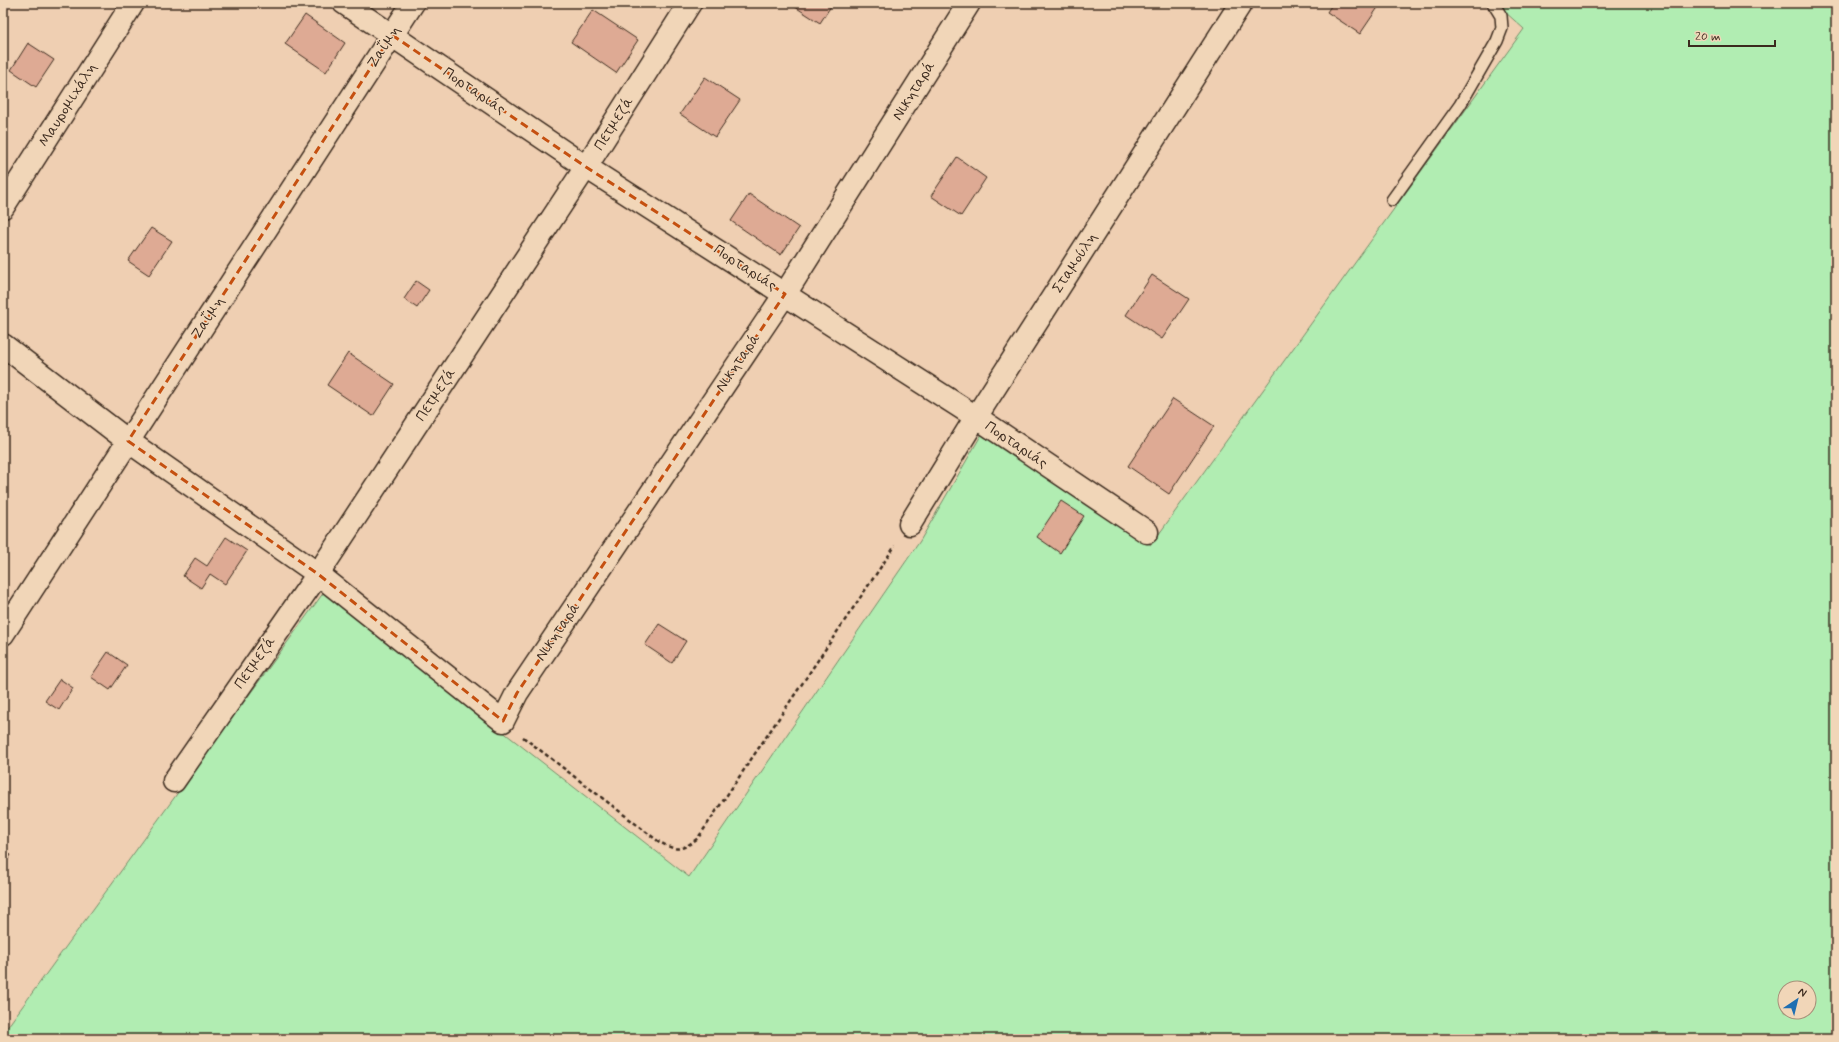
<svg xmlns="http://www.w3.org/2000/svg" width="1839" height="1042" viewBox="0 0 1839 1042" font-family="Mynerve,sans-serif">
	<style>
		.green { fill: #b1edb2; stroke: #768c68; fill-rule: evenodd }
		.building { fill: #deaa94; stroke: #3b2a1e }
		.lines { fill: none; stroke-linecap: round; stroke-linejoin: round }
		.service-casing { stroke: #3b2a1e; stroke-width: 14 }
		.minor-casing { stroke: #3b2a1e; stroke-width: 25 }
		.path { stroke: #3b2a1e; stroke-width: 2.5; stroke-dasharray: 4 3; stroke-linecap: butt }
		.service { stroke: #f1d6b8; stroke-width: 11 }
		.minor { stroke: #f1d6b8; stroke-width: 22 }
		.marked { fill: none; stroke: #c55010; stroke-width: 3; stroke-dasharray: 8 5; stroke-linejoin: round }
		.labels { text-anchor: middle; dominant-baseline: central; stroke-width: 3; stroke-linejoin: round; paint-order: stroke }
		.street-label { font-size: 15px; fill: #3b2a1e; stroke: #f1d6b8 }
	</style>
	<rect width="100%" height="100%" fill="#efcfb2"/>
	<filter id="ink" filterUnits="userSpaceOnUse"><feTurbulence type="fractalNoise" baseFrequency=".025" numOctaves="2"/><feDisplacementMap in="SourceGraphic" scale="8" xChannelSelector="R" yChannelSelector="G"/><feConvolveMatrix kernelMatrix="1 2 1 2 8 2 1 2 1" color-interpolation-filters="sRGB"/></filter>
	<g filter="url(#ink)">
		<!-- green -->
		<path class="green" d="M 1495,3 L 1836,3 L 1836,1039 L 3,1039 L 3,1033 L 324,592 L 689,877 L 920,541 L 983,432 L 1151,545 L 1524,29 ZM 1785,988 L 1809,988 L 1809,1012 L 1785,1012 Z"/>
		<!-- building -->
		<path class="building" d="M 789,3 L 833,3 L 820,23 Z
			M 1333,3 L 1381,3 L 1360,34 L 1327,12 Z
			M 593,10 L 638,40 L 616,73 L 571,42 Z
			M 305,15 L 345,43 L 326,72 L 285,44 Z
			M 28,43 L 54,60 L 36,87 L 11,70 Z
			M 705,77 L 740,100 L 715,137 L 680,114 Z
			M 957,157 L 986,178 L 961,216 L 931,196 Z
			M 749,194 L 799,228 L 781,255 L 731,221 Z
			M 151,228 L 172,241 L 149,275 L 128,261 Z
			M 1152,275 L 1189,299 L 1162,339 L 1126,315 Z
			M 416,281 L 429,290 L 417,308 L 404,299 Z
			M 348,353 L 394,384 L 373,416 L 327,385 Z
			M 1173,399 L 1214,426 L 1169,494 L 1128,466 Z
			M 1061,501 L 1084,516 L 1060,553 L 1037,537 Z
			M 226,537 L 247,551 L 225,584 L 210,574 L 201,588 L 183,576 L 195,558 L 207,566 Z
			M 659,624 L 686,641 L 672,663 L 645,645 Z
			M 108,652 L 127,665 L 110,690 L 91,677 Z
			M 60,679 L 73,688 L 59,710 L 45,701 Z
			M 3,850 L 11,855 L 3,867 Z"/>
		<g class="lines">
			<!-- service casing -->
			<g class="service-casing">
				<path id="service" d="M 1392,200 L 1460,105 L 1497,41 L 1502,28 L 1501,16 L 1493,3"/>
			</g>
			<!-- minor casing -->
			<g class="minor-casing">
				<path id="minor" d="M 344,3 L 586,167 L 976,417 L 1147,532
					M 3,207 L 133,3
					M 3,345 L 128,441 L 318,574 L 503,721 L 517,693 L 785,294 L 969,3
					M 910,524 L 976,417 L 1241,3
					M 3,634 L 413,3
					M 174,781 L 318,574 L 586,167 L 690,3"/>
			</g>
			<!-- path -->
			<path class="path" d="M 523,737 L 658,841 C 677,852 681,851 698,838 L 895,546"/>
			<!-- service -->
			<use href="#service" class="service"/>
			<!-- minor -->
			<use href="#minor" class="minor"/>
		</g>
	</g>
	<!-- marked area -->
	<path class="marked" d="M 392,35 L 586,167 L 785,294 L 517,693 L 503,721 L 318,574 L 128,441 Z"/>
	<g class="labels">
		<!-- street labels -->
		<g class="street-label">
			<text transform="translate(384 47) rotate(-57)">Ζαΐμη</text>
			<text transform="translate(474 91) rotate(34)">Πορταριάς</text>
			<text transform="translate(914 91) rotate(-58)">Νικηταρά</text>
			<text transform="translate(68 105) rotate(-58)">Μαυρομιχάλη</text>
			<text transform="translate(614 124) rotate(-58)">Πετμεζά</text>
			<text transform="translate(1075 263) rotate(-57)">Σταμούλη</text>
			<text transform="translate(745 268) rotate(33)">Πορταριάς</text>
			<text transform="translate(208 318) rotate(-57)">Ζαΐμη</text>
			<text transform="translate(738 363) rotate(-56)">Νικηταρά</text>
			<text transform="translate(436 395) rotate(-57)">Πετμεζά</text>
			<text transform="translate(1016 445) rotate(34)">Πορταριάς</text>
			<text transform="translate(558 632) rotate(-56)">Νικηταρά</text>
			<text transform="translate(255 663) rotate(-55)">Πετμεζά</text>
		</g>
	</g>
	<!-- margin -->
	<rect width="1839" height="1042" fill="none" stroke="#f1d6b8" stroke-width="16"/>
	<rect x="8" y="8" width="1823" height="1026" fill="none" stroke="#3b2a1e" stroke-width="1.5" filter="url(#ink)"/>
	<!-- north arrow -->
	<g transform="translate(1797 1000) rotate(35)"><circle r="19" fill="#f1d6b8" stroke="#a8917a"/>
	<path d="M0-3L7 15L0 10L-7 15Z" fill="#1f6fb2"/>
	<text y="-6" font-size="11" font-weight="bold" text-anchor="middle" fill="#3b2a1e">N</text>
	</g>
	<!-- scale -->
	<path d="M1689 40v6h86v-6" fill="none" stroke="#3b2a1e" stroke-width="2"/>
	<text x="1695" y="40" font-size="12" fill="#3b2a1e" stroke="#f1d6b8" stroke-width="3" paint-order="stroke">20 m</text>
</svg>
